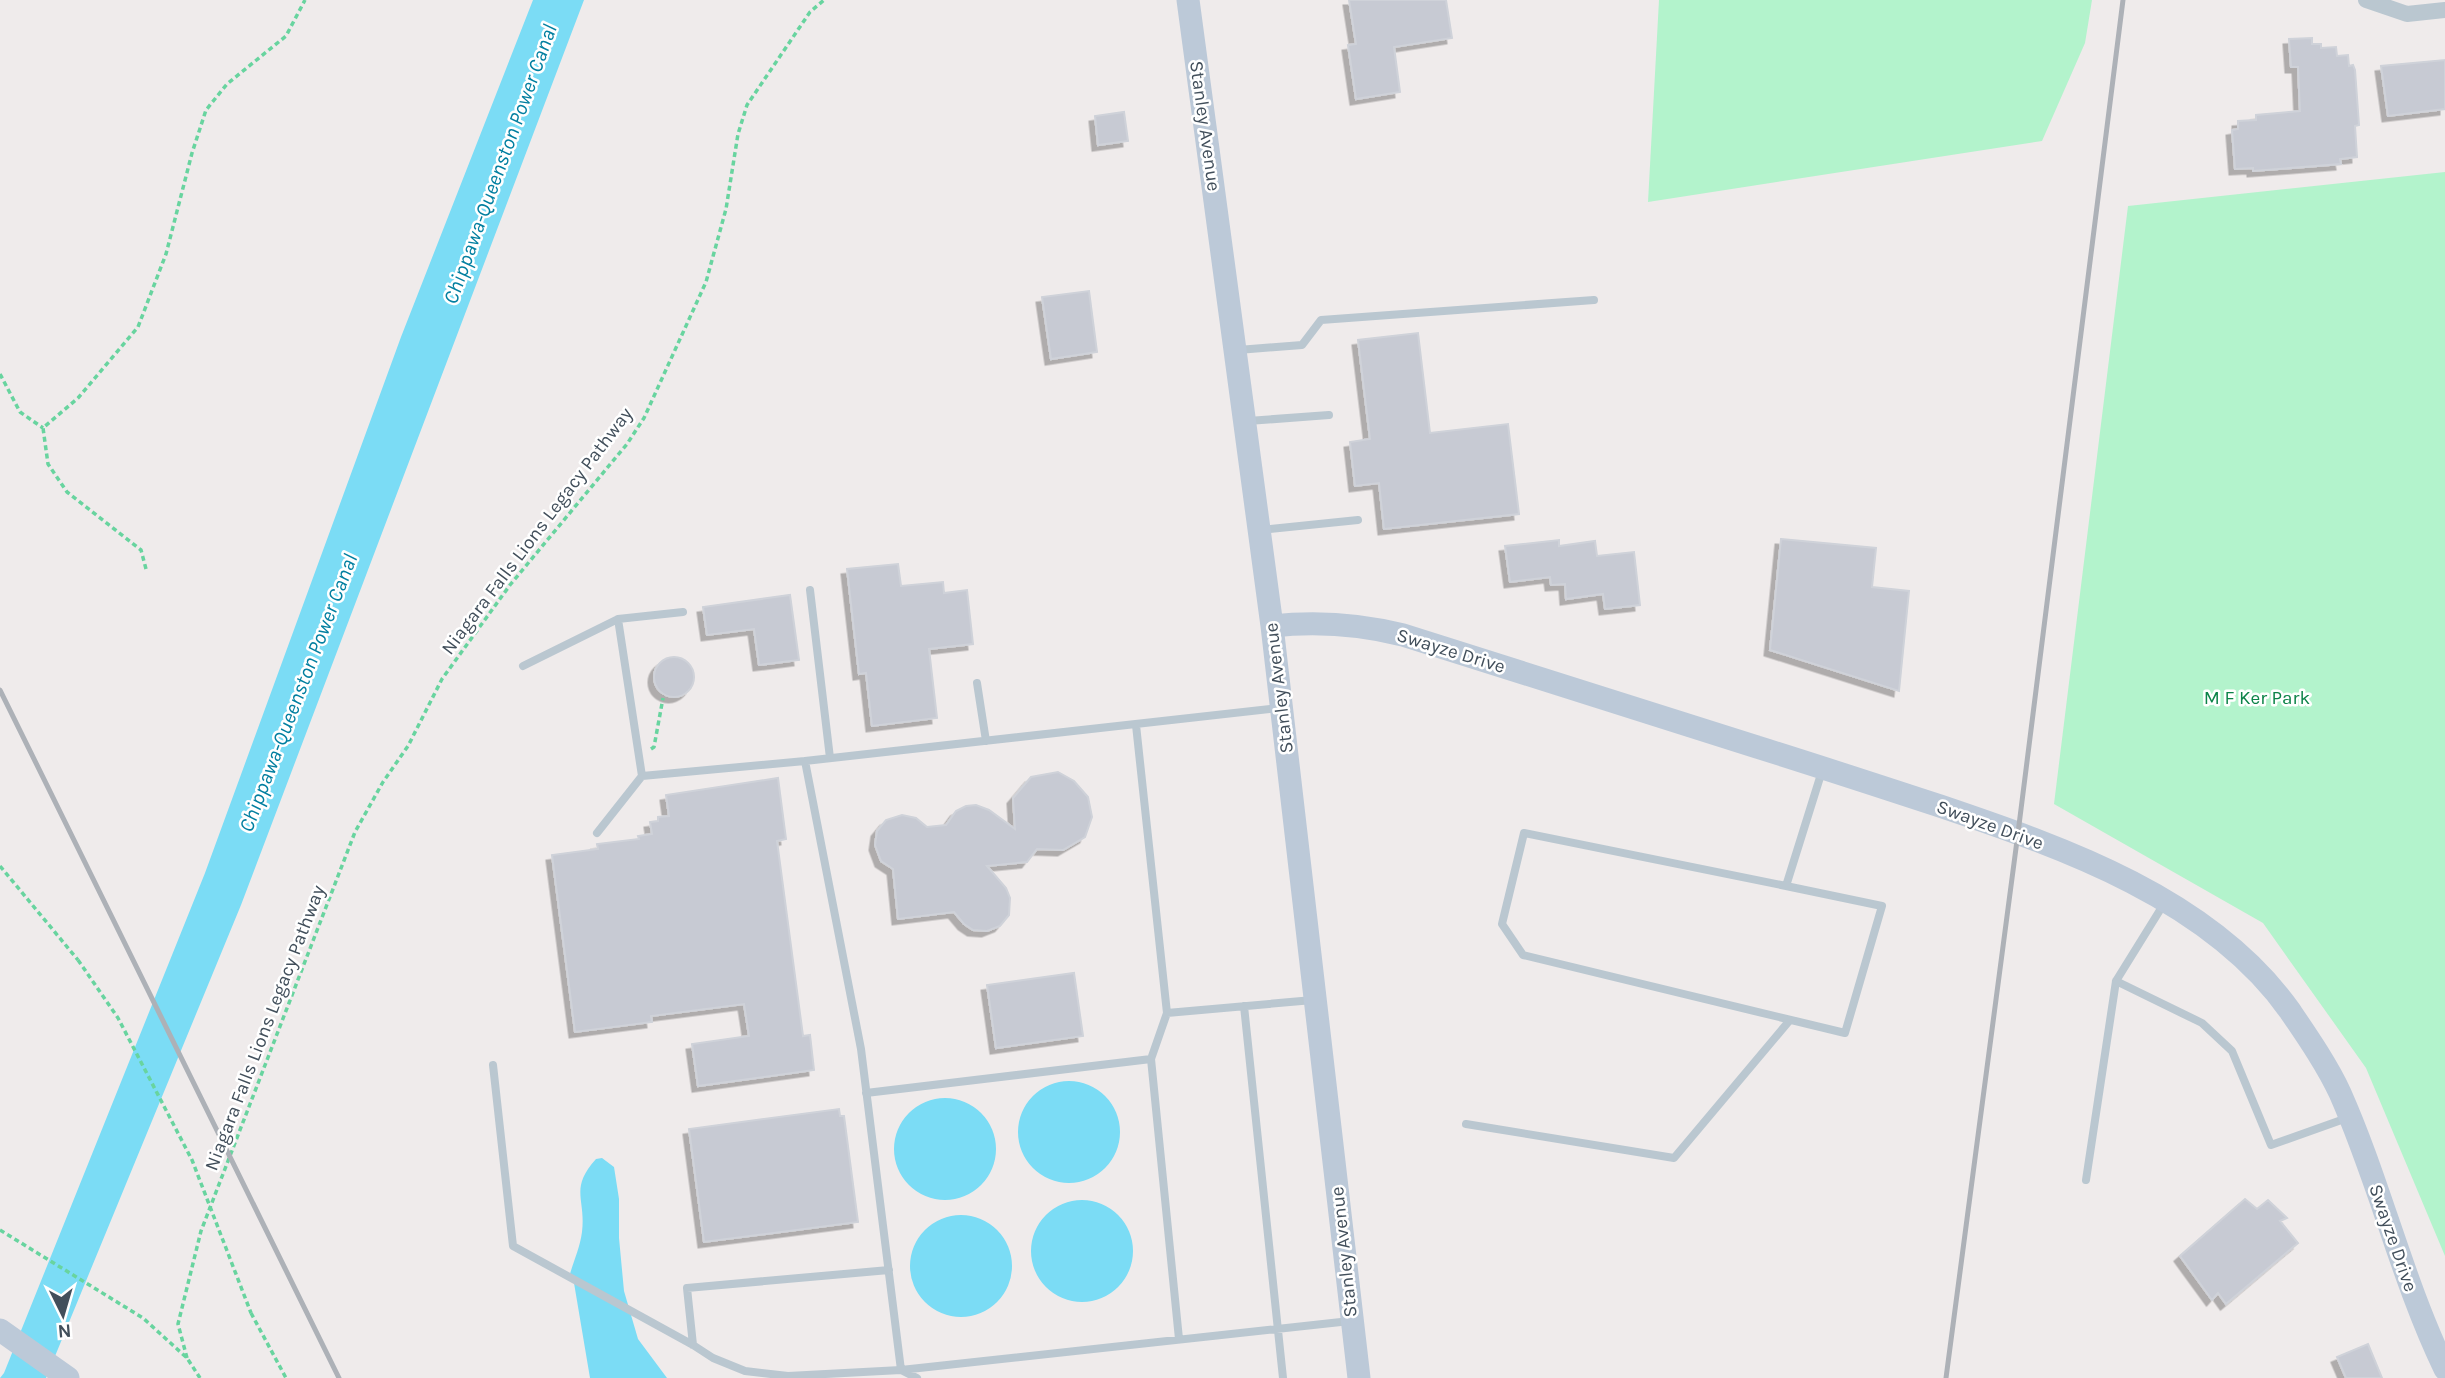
<svg xmlns="http://www.w3.org/2000/svg" width="2445" height="1378" viewBox="0 0 2445 1378" font-family="Karla,sans-serif">
	<style>
		.green { fill: #b3f3cc }
		.water { fill: #7bdcf5 }
		.building { fill: #c7cad3; stroke: #cfd2d9; stroke-width: 2; filter: url(#shadow) }
		.lines { fill: none; stroke-linecap: round; stroke-linejoin: round }
		.path { stroke: #68d49f; stroke-width: 3.5; stroke-dasharray: 5 3.5; stroke-linecap: butt }
		.lane { stroke: #bac7d0; stroke-width: 8 }
		.street { stroke: #bac7d0; stroke-width: 16 }
		.secondary { stroke: #bcc9d8; stroke-width: 23 }
		.rail { stroke: #adb1b7; stroke-width: 5 }
		.path-bridge { stroke: #68d49f; stroke-width: 3.5; stroke-dasharray: 5 3.5; stroke-linecap: butt }
		.labels { text-anchor: middle; dominant-baseline: central; stroke-width: 5; stroke-linejoin: round; paint-order: stroke }
		.street-label { font-size: 19px; fill: #424f5b; stroke: #fff }
		.park-label { font-size: 19px; fill: #0c8348; stroke: #fff }
		.water-label { font-size: 21px; font-style: italic; fill: #027fa0; stroke: #fff }
	</style>
	<defs>
		<filter id="shadow"><feDropShadow dx="-5.5" dy="5.5" stdDeviation="0" flood-color="#0004"/></filter>
	</defs>
	<rect width="100%" height="100%" fill="#efebeb"/>
	<!-- green -->
	<path class="green" d="M 1659,0 L 2092,0 L 2085,43 L 2042,141 L 1648,202 Z
		M 2445,172 L 2445,1256 L 2366,1068 L 2263,923 L 2054,804 L 2128,206 Z"/>
	<!-- water -->
	<path class="water" d="M 533,0 L 584,0 L 241,905 L 46,1378 L 0,1378 L 4,1373 L 205,873 L 401,337 Z
		M1018 1132a51 51 0 1 1 102 0a51 51 0 1 1-102 0Z
		M894 1149a51 51 0 1 1 102 0a51 51 0 1 1-102 0Z
		M 602,1158 L 614,1167 L 619,1199 L 619,1238 L 624,1291 L 638,1339 L 667,1378 L 590,1378 L 574,1283 L 570,1274 C 574,1260 580,1247 582,1232 C 586,1198 569,1189 596,1159 Z
		M1031 1251a51 51 0 1 1 102 0a51 51 0 1 1-102 0Z
		M910 1266a51 51 0 1 1 102 0a51 51 0 1 1-102 0Z"/>
	<!-- building -->
	<path class="building" d="M 1349,0 L 1446,0 L 1452,38 L 1394,47 L 1400,92 L 1356,99 L 1348,45 L 1356,44 Z
		M 2312,38 L 2312,44 L 2321,44 L 2321,48 L 2336,47 L 2337,56 L 2348,55 L 2349,66 L 2353,65 L 2355,70 L 2359,125 L 2355,126 L 2357,157 L 2340,159 L 2341,164 L 2253,171 L 2253,168 L 2235,169 L 2232,130 L 2238,129 L 2238,121 L 2256,120 L 2256,115 L 2300,111 L 2298,67 L 2291,67 L 2289,39 Z
		M 2445,60 L 2445,109 L 2388,116 L 2381,66 Z
		M 1124,112 L 1128,141 L 1098,145 L 1095,116 Z
		M 1089,291 L 1097,352 L 1051,359 L 1042,297 Z
		M 1418,333 L 1430,433 L 1508,424 L 1519,514 L 1384,529 L 1379,483 L 1355,486 L 1350,442 L 1370,439 L 1358,340 Z
		M 1781,539 L 1876,548 L 1872,587 L 1909,591 L 1899,691 L 1770,650 Z
		M 1559,540 L 1559,546 L 1595,541 L 1597,556 L 1634,552 L 1640,605 L 1605,609 L 1603,594 L 1566,599 L 1565,584 L 1551,585 L 1550,577 L 1510,582 L 1505,546 Z
		M 898,564 L 901,586 L 943,582 L 944,593 L 967,590 L 973,644 L 929,649 L 937,718 L 872,726 L 866,673 L 859,674 L 847,569 Z
		M 790,595 L 799,660 L 759,665 L 754,629 L 707,635 L 703,607 Z
		M654 677a20 20 0 1 1 40 0a20 20 0 1 1-40 0Z
		M 1058,772 L 1074,781 L 1088,797 L 1092,817 L 1085,837 L 1063,850 L 1037,849 L 1027,862 L 987,866 L 1006,888 L 1010,898 L 1009,915 L 1000,926 L 987,931 L 973,930 L 964,924 L 954,912 L 898,919 L 893,869 L 881,861 L 875,845 L 877,831 L 886,820 L 902,815 L 916,818 L 927,827 L 946,825 L 956,811 L 966,806 L 976,805 L 989,810 L 1015,829 L 1013,798 L 1031,777 Z
		M 778,778 L 786,839 L 777,841 L 803,1036 L 810,1035 L 814,1070 L 698,1086 L 692,1044 L 749,1036 L 744,1004 L 651,1016 L 652,1022 L 575,1032 L 552,855 L 598,849 L 597,844 L 639,839 L 638,836 L 652,834 L 650,822 L 658,821 L 658,817 L 669,816 L 666,795 Z
		M 1074,973 L 1083,1036 L 996,1048 L 987,985 Z
		M 839,1109 L 840,1116 L 844,1116 L 858,1222 L 704,1242 L 689,1129 Z
		M 2245,1199 L 2257,1209 L 2268,1200 L 2287,1218 L 2280,1221 L 2298,1243 L 2226,1304 L 2218,1293 L 2212,1300 L 2180,1256 Z
		M 2368,1344 L 2382,1378 L 2346,1378 L 2337,1357 Z"/>
	<g class="lines">
		<!-- path -->
		<path class="path" d="M 0,374 L 20,412 L 43,428
			M 146,569 L 141,550 L 67,492 L 48,464 L 43,428 L 78,398 L 138,327 L 166,254 L 192,153 L 206,110 L 227,84 L 286,36 L 305,0
			M 651,749 L 654,747 L 663,698
			M 0,866 L 78,960
			M 0,1230 L 143,1318 L 187,1358 L 200,1378
			M 251,1313 L 286,1378
			M 187,1358 L 178,1324 L 201,1231 L 355,832 L 383,782 L 408,746 L 442,679 L 510,585 L 627,444 L 644,418 L 706,282 L 726,209 L 738,134 L 747,105 L 810,12 L 824,0"/>
		<!-- lane -->
		<path class="lane" d="M 1238,350 L 1302,345 L 1321,320 L 1594,300
			M 1248,421 L 1329,415
			M 1260,530 L 1358,520
			M 810,590 L 830,758
			M 618,619 L 642,776
			M 523,666 L 618,619 L 683,612
			M 977,683 L 986,741
			M 1136,725 L 1167,1013 L 1313,1000
			M 597,833 L 642,776 L 805,761
			M 1786,886 L 1882,906 L 1845,1033 L 1523,955 L 1502,924 L 1524,833 L 1786,886 L 1822,771
			M 2116,981 L 2165,902
			M 1244,1006 L 1283,1378
			M 1151,1059 L 1179,1339
			M 493,1065 L 513,1246 L 693,1345 L 713,1358 L 745,1371 L 788,1376 L 901,1370 L 1350,1321
			M 866,1093 L 1151,1059 L 1167,1013
			M 1466,1124 L 1674,1158 L 1790,1020
			M 2086,1180 L 2116,981 L 2202,1023 L 2232,1051 L 2271,1145 L 2347,1118
			M 693,1345 L 687,1288 L 889,1270
			M 917,1378 L 901,1370 L 861,1049 L 805,761 L 1278,708"/>
		<!-- street -->
		<path class="street" d="M 2366,0 L 2407,14 L 2445,10"/>
		<!-- secondary -->
		<path class="secondary" d="M 1188,0 L 1272,626 L 1359,1378
			M 1272,626 C 1317,621 1359,624 1403,635 C 1521,673 1639,710 1757,747 C 1818,766 1879,786 1940,806 C 2064,848 2211,899 2290,1011 C 2307,1036 2327,1065 2340,1093 C 2380,1183 2402,1280 2445,1369
			M 0,1330 L 68,1378"/>
		<!-- rail -->
		<path class="rail" d="M 0,690 L 339,1378
			M 1946,1378 L 2018,833 L 2123,0"/>
		<!-- path-bridge -->
		<path class="path-bridge" d="M 78,960 L 118,1018 L 192,1160 L 251,1313"/>
	</g>
	<g class="labels">
		<!-- street labels -->
		<g class="street-label">
			<text transform="translate(1205 126) rotate(82)">Stanley Avenue</text>
			<text transform="translate(537 531) rotate(-53)">Niagara Falls Lions Legacy Pathway</text>
			<text transform="translate(1451 651) rotate(17)">Swayze Drive</text>
			<text transform="translate(1279 688) rotate(-97)">Stanley Avenue</text>
			<text transform="translate(1990 825) rotate(20)">Swayze Drive</text>
			<text transform="translate(265 1028) rotate(-69)">Niagara Falls Lions Legacy Pathway</text>
			<text transform="translate(2393 1238) rotate(71)">Swayze Drive</text>
			<text transform="translate(1344 1252) rotate(-96)">Stanley Avenue</text>
		</g>
		<!-- park labels -->
		<g class="park-label">
			<text x="2257" y="698">M F Ker Park</text>
		</g>
		<!-- water labels -->
		<g class="water-label">
			<text transform="translate(500 164) rotate(-70)">Chippawa-Queenston Power Canal</text>
			<text transform="translate(298 693) rotate(-69)">Chippawa-Queenston Power Canal</text>
		</g>
	</g>
	<!-- north arrow -->
	<g transform="translate(63 1315) rotate(175)" stroke="#ffffff" stroke-width="5" paint-order="stroke">
	<path d="M0-5L12 26L0 18L-12 26Z" fill="#424f5b"/>
	<text y="-10" font-size="19" font-weight="bold" text-anchor="middle" fill="#424f5b">N</text>
	</g>
</svg>
